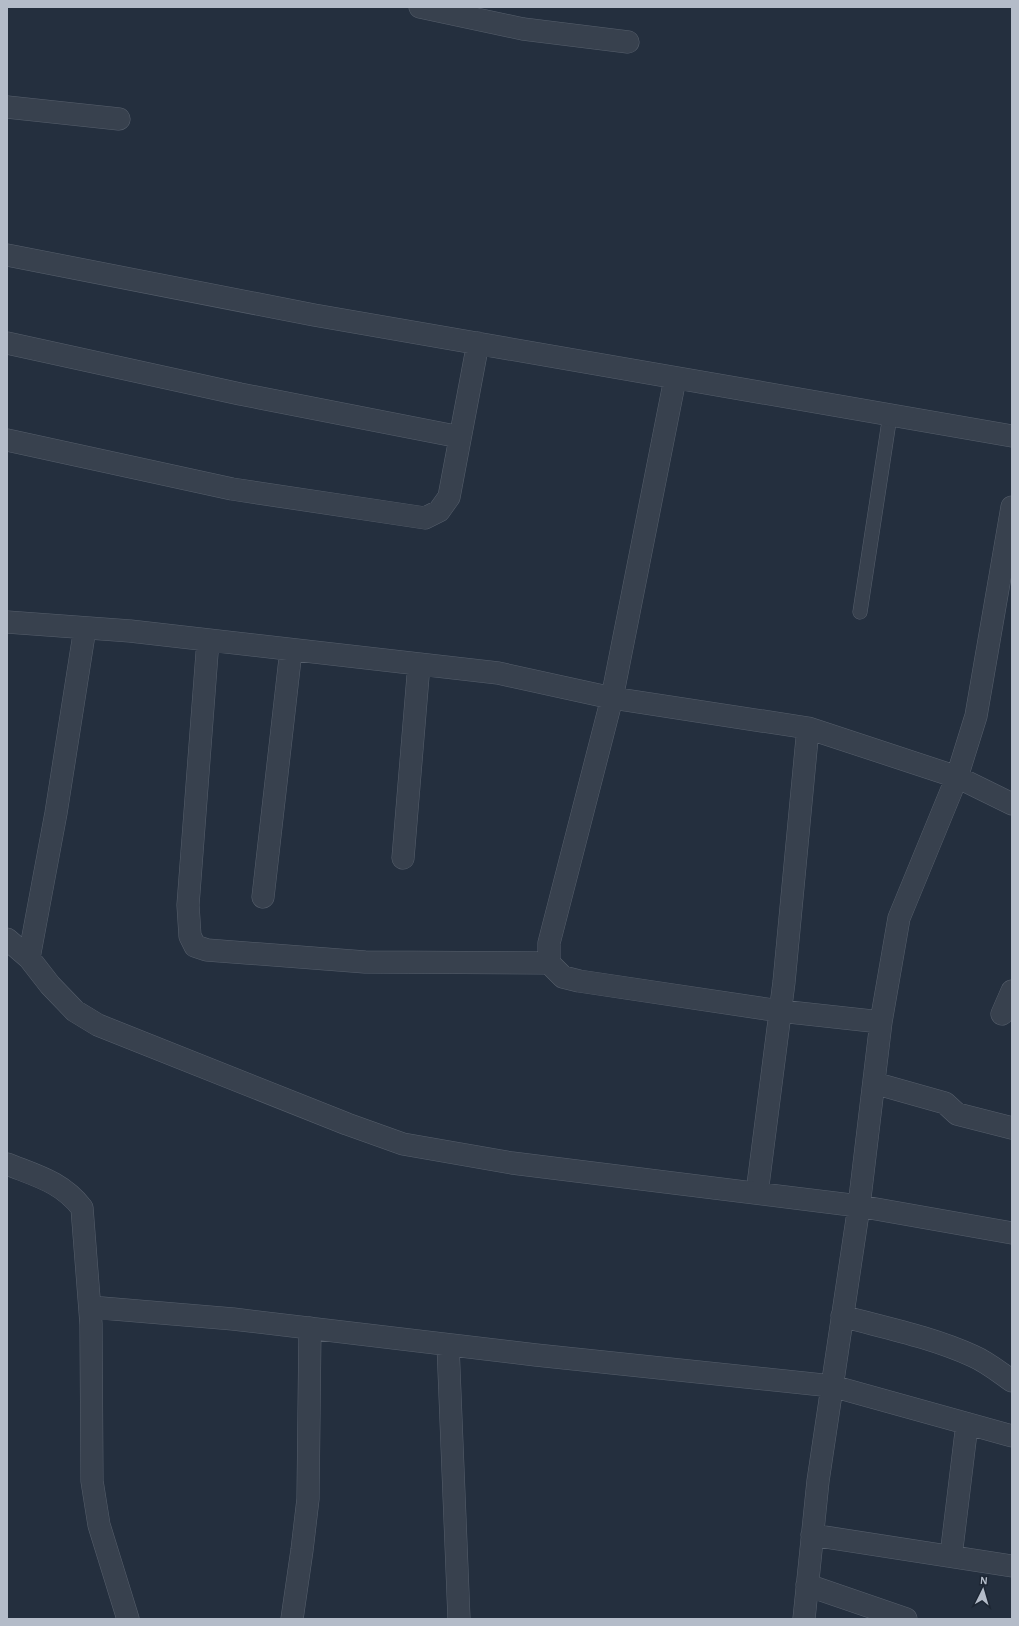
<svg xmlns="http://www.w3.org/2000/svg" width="1019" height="1626" viewBox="0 0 1019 1626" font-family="'Alegreya Sans',sans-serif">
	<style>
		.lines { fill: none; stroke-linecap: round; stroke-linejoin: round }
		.lane-casing { stroke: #565f6c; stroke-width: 15 }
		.street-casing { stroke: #565f6c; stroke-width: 23 }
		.lane { stroke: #38414e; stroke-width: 14 }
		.street { stroke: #38414e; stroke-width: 22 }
	</style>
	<rect width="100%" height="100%" fill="#242f3e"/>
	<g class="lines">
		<!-- lane casing -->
		<g class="lane-casing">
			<path id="lane" d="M 860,612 L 890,415"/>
		</g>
		<!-- street casing -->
		<g class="street-casing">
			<path id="street" d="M 420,7 L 523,29 L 628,42
				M 7,107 L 119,119
				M 7,255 L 314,315 L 1012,436
				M 7,343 L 240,394 L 460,437
				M 675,379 L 612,698 L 549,943 L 549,963 L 563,977 L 579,981 L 780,1011 L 881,1022
				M 7,440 L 232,489 L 425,518 L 439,511 L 449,497 L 478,343
				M 7,622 L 130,631 L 498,673 L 612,698 L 808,728 L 784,982 L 757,1193
				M 208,640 L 188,905 L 190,936 L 195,946 L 207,950 L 365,962 L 549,963
				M 808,728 L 957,777 L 1012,804
				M 403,858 L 419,664
				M 263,897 L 291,650
				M 7,939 L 29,958 L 50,985 L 75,1011 L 98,1025 L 347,1124 L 403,1144 L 512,1163 L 859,1206 L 1012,1233
				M 29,958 L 56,813 L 85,628
				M 1002,1014 L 1012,991
				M 874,1083 L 945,1103 L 957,1114 L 1012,1128
				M 7,1164 C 37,1176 62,1182 82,1208 L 91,1324 L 92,1481 L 99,1525 L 128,1619
				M 90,1307 L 233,1319 L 536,1355 L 832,1386 L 1012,1436
				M 842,1316 C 886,1328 931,1337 973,1356 C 987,1362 999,1372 1012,1381
				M 448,1345 L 459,1619
				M 812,1535 L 1012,1566
				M 951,1556 L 967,1424
				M 807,1585 L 906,1619
				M 292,1619 L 302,1550 L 308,1499 L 310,1328
				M 804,1619 L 818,1481 L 859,1206 L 881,1022 L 899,918 L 957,777 L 976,716 L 1012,507"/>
		</g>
		<!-- lane -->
		<use href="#lane" class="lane"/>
		<!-- street -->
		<use href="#street" class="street"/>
	</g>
	<!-- border -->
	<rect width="1019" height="1626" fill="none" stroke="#b4bcc9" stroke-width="16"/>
	<!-- north arrow -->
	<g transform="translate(983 1590) rotate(5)" stroke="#1d2633" stroke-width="3" paint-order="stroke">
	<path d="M0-3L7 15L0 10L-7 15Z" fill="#b4bcc9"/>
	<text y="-6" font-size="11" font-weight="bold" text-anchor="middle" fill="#b4bcc9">N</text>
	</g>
</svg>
